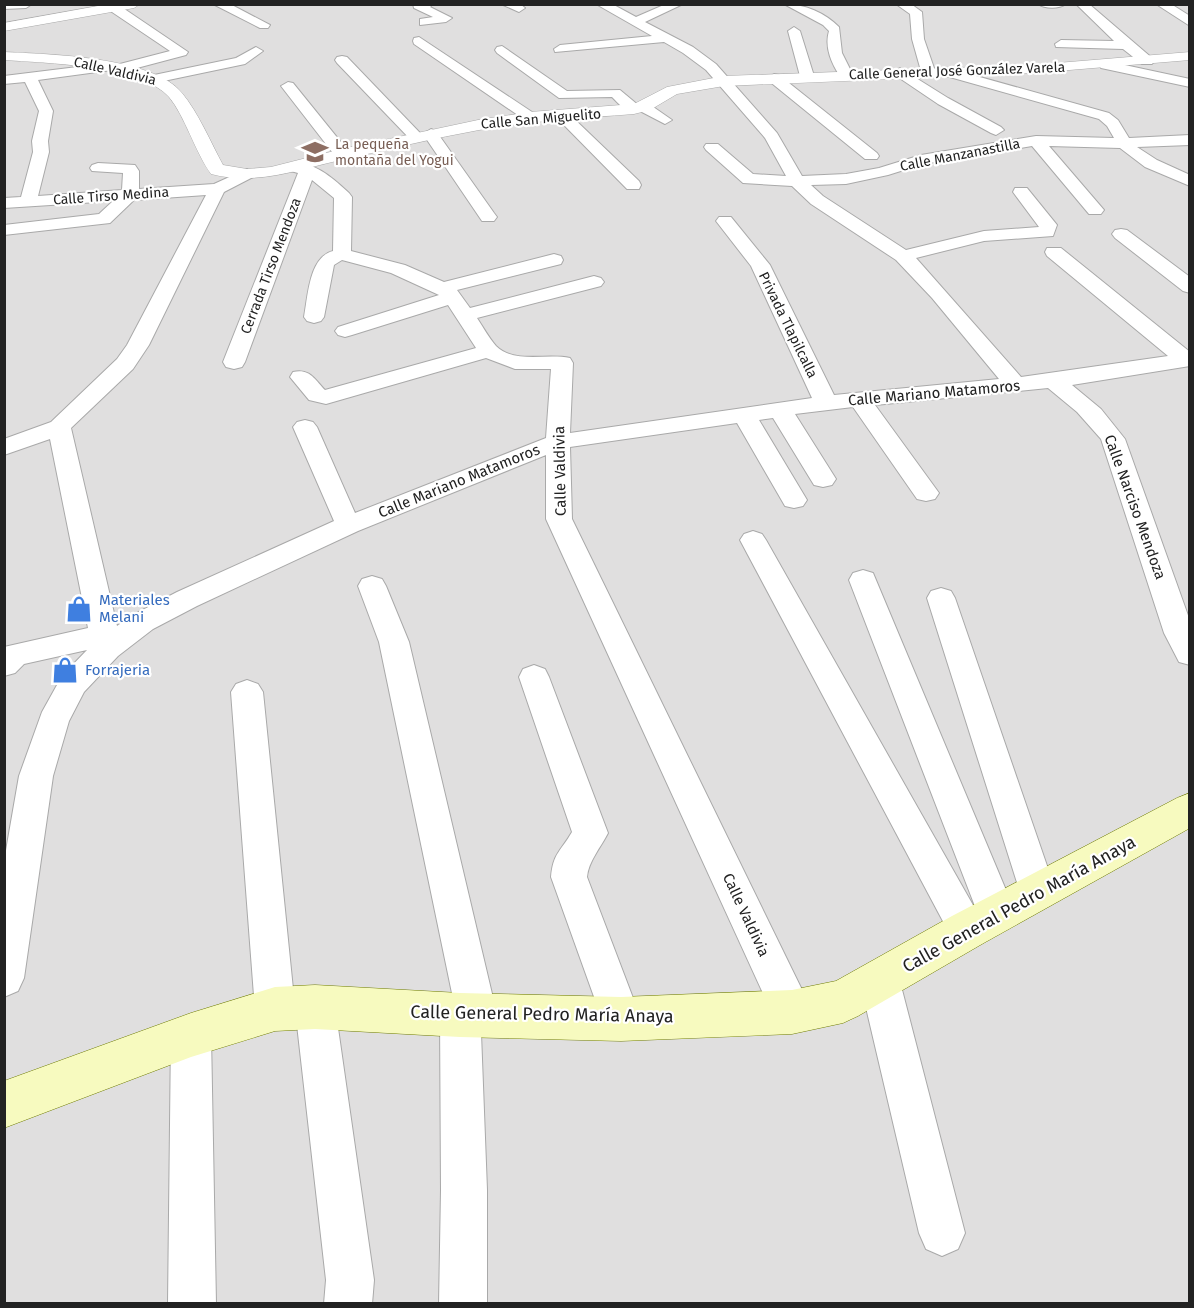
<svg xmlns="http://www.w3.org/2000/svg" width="1194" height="1308" viewBox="0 0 1194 1308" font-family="'Fira Sans',sans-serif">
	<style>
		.residential { fill: #e0dfdf }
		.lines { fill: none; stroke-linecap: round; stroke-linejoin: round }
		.minor-casing { stroke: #a9a9a9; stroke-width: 2 }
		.tertiary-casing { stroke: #a9a9a9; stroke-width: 1 }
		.secondary-casing { stroke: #707d05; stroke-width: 1 }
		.minor { fill: #fff; fill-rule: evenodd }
		.tertiary { fill: #fff; fill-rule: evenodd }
		.secondary { fill: #f7fabf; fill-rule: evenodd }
		.labels { text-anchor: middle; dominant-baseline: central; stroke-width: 4.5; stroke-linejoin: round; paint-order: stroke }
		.far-street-label { font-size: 14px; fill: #222; stroke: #fff }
		.far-education-label { font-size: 14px; fill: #785e54; stroke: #fff; text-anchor: start }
		.street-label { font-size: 15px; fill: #222; stroke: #fff }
		.shop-label { font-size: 15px; fill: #366cbe; stroke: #fff; text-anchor: start }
		.near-street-label { font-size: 18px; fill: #222; stroke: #fff }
	</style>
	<rect width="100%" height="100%" fill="#f2efe9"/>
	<!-- residential -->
	<path class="residential" d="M 5,5 L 1189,5 L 1189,1303 L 5,1303 Z"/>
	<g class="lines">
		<!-- minor casing -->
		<g class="minor-casing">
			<path id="minor" d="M 4,4 L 32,4 L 26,8 L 4,9 Z
				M 213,4 L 230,4 L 270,25 L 268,28 L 260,28 Z
				M 413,4 L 433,4 L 430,7 L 452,18 L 446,22 L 420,25 L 420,19 L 433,17 L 414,8 Z
				M 501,4 L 520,4 L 525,8 L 519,12 Z
				M 596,4 L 612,4 L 636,17 L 666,4 L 683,4 L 645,22 L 693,47 L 716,64 L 777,133 L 802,176 L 846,174 L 879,168 L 921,155 L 1036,136 L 1114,138 L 1107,126 L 1099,119 L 939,74 L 937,71 L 944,67 L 1109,113 L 1118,120 L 1129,138 L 1190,135 L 1190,145 L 1137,147 L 1157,160 L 1190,175 L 1190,186 L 1145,167 L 1120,148 L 1049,146 L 1104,210 L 1101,214 L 1089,214 L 1032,146 L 923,164 L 888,175 L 846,184 L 811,185 L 823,196 L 906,250 L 984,231 L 1039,227 L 1013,192 L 1015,188 L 1027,188 L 1057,225 L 1053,236 L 984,241 L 916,258 L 1021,377 L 1168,356 L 1047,256 L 1045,252 L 1047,248 L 1061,248 L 1190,352 L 1190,366 L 1072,385 L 1101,409 L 1125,439 L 1190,621 L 1190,665 L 1179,662 L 1164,633 L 1101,439 L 1077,412 L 1048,388 L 875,405 L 939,493 L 935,499 L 926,501 L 917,499 L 853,407 L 795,414 L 836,479 L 832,485 L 823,487 L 814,485 L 773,418 L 759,420 L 807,500 L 803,506 L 794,508 L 785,506 L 737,423 L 570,447 L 572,519 L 806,998 L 812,1012 L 806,1026 L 792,1032 L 778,1026 L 546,519 L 546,455 L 358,531 L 197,606 L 153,629 L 118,656 L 84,692 L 69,721 L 53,776 L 24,978 L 18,991 L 4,997 L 4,862 L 19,776 L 42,712 L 62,676 L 87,650 L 24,664 L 15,673 L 4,676 L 4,647 L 88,628 L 50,439 L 4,455 L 4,439 L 51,422 L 117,359 L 127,345 L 206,195 L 134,200 L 110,223 L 4,235 L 4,225 L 99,214 L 113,201 L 4,208 L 4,198 L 21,197 L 33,152 L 32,141 L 39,111 L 25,82 L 4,84 L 4,76 L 110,63 L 116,65 L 170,51 L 112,12 L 112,6 L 120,6 L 188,52 L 186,55 L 118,73 L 112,70 L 38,80 L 53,111 L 48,141 L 49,152 L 38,196 L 122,190 L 123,173 L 92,171 L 90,168 L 92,165 L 98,163 L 135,165 L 139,171 L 139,189 L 214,184 L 247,169 L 255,174 L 253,177 L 224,192 L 149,345 L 133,369 L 71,428 L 117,626 L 133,615 L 177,592 L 334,521 L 293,427 L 297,422 L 305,420 L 313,422 L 317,427 L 355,513 L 546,438 L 551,369 L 515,369 L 486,358 L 326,404 L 309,400 L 290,377 L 293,372 C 310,368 315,380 325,390 L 476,348 L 448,305 L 352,335 L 345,337 L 338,335 L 335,331 L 338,327 L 439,295 L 391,273 L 342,260 L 334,265 L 324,317 L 321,321 L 314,323 L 307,321 L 304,317 C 308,296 309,257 333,251 L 334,198 L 312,180 L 245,362 L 242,367 L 234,369 L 226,367 L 223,362 L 298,173 L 287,170 L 285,167 L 287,164 C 311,158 333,178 349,193 L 352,197 L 351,251 L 405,265 L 444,282 L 554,254 L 561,256 L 563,260 L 561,264 L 457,290 L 470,308 L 594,276 L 601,278 L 604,282 L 601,286 L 477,318 C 483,327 489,338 496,346 C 514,364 547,353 570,358 L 573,363 L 570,433 L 812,398 L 751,266 L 716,221 L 719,217 L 731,217 L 770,265 L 834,395 L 999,379 L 932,298 L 896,260 L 811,204 L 792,186 L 743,183 L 706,150 L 704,147 L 706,144 L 718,144 L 753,174 L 786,176 L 765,138 L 706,70 L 683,53 L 664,42 L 555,52 L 554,49 L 560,45 L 652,36 Z
				M 784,4 C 805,4 825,13 839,27 L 842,53 L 853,75 L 851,78 L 841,78 C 832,64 824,48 829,31 L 823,25 Z
				M 896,4 L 911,4 L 922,12 L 924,39 L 935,71 L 933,74 L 928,75 L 921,71 L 912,39 L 910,14 Z
				M 1038,4 L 1066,4 C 1059,9 1045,9 1038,4 Z
				M 1076,4 L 1089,4 L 1152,58 L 1154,61 L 1152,64 L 1142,64 L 1123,49 L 1056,47 L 1055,44 L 1061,40 L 1114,41 Z
				M 1156,4 L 1171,4 L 1190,16 L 1190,26 Z
				M 794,27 L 800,31 L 814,76 L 812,79 L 802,79 L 800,76 L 788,31 Z
				M 419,37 L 535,114 L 537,117 L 535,120 L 525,120 L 414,44 L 413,41 L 414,38 Z
				M 502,46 L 567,91 L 620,90 L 638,105 L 649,104 L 672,120 L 665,124 L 640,111 C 629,116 620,105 612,97 L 559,98 L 497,53 L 495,50 L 497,47 Z
				M 256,47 L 263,51 L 245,64 L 154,83 L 147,79 L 154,75 L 236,58 Z
				M 342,56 L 347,57 L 421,134 L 424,137 L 421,140 L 411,140 L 337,63 L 335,60 L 337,57 Z
				M 1106,61 L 1190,79 L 1190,87 L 1101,68 L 1099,65 Z
				M 900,68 L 948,98 L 1001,127 L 1004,130 L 996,135 L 991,133 L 938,104 L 895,75 L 893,72 Z
				M 774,74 L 779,75 L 877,153 L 879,156 L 877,159 L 865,159 L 769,81 L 767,78 Z
				M 288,82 L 293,83 L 348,151 L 350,154 L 348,157 L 336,157 L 281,86 Z
				M 563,112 L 568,113 L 639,181 L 641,185 L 639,189 L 627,189 L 558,119 L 556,116 L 558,113 Z
				M 431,129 L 436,131 L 494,213 L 497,217 L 494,221 L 482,221 L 423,134 Z
				M 1121,229 L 1127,230 L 1190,277 L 1190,293 L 1183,291 L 1115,238 L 1112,234 L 1115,230 Z
				M 753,531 L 762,534 L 766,540 L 978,914 L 849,580 L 853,573 L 863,570 L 873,573 L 1016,914 L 1010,926 L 997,931 L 984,926 L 986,930 L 980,942 L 967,948 L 954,942 L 740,540 L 744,534 Z
				M 372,576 L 382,579 L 386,586 L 409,642 L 497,1015 L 491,1029 L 481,1033 L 487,1190 L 487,1304 L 439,1304 L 441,1190 L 440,1015 L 446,1001 L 453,998 L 379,642 L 358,586 L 362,579 Z
				M 941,588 L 951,591 L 955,598 L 1056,892 L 1051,904 L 1038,909 L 1025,904 L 1020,892 L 927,598 L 931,591 Z
				M 534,665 L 545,669 L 549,677 L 608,833 C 601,847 588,862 587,877 L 641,1019 L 635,1033 L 621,1039 L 607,1033 L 551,877 C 553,853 561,851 572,832 L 519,677 L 523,669 Z
				M 247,680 L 258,684 L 263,692 L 295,1009 L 289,1023 L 275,1029 L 261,1023 L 255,1009 L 231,692 L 236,684 Z
				M 880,963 L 894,969 L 900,982 L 965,1233 L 958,1249 L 942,1256 L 926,1249 L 919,1233 L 860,982 L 866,969 Z
				M 315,987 L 329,993 L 335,1007 L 374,1280 L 372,1304 L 324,1304 L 326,1280 L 295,1007 L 301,993 Z
				M 191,1015 L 205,1021 L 211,1035 L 216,1304 L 168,1304 L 171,1035 L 177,1021 Z"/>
		</g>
		<!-- tertiary casing -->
		<g class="tertiary-casing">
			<path id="tertiary" d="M 109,4 L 140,4 L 134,8 L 4,31 L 4,23 Z
				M 4,52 C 48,54 154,57 182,93 C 198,112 211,143 223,165 L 247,169 L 271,167 L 342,149 L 478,120 L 530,112 L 634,104 L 667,87 L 724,76 L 1033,65 L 1190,52 L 1190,60 L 1033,73 L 724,86 L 677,94 L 650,110 L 634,114 C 582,118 530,121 479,130 C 434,138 390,149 345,159 C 299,169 258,186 211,174 C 195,152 185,116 169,97 C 141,65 45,63 4,60 Z"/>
		</g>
		<!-- secondary casing -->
		<g class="secondary-casing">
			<path id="secondary" d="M 1190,793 L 1190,828 L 982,944 L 858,1016 L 843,1023 L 792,1034 L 621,1041 L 460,1037 L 315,1029 L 275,1031 L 191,1057 L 4,1128 L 4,1081 L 191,1013 L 275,987 L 315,985 L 460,993 L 621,997 L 792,990 L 836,981 L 952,916 L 1177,798 Z"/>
		</g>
		<!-- minor -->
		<use href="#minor" class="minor"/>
		<!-- tertiary -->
		<use href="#tertiary" class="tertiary"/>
		<!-- secondary -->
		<use href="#secondary" class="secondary"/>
	</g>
	<!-- icons -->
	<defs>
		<g id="school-bare" transform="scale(2.07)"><path d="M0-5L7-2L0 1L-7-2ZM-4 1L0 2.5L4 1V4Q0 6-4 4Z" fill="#8d6e63" stroke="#fff" stroke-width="2.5" paint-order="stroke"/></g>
		<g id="shop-bare" transform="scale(2.07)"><path d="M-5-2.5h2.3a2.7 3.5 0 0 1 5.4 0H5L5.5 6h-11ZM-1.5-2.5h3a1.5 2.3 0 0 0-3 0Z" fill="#3f7fe0" stroke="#fff" stroke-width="2.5" paint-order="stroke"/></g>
	</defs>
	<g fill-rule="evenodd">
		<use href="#school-bare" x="315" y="152"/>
		<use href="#shop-bare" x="79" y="609"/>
		<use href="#shop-bare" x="65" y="670"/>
	</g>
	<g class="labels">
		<!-- far-street labels -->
		<g class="far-street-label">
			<text transform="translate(115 71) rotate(13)">Calle Valdivia</text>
			<text transform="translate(957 71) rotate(-2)">Calle General José González Varela</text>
			<text transform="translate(541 119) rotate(-5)">Calle San Miguelito</text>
			<text transform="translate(960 155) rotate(-11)">Calle Manzanastilla</text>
			<text transform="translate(111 196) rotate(-4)">Calle Tirso Medina</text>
			<text transform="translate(271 266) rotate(-69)">Cerrada Tirso Mendoza</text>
			<text transform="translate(788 325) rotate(64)">Privada Tlapilcalla</text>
		</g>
		<!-- far-education labels -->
		<g class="far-education-label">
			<text x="335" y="144">La pequeña<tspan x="335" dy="16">montaña del Yogui</tspan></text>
		</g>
		<!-- street labels -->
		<g class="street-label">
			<text transform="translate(934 393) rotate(-5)">Calle Mariano Matamoros</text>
			<text transform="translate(560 471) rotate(-91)">Calle Valdivia</text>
			<text transform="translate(459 481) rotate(-22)">Calle Mariano Matamoros</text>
			<text transform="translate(1135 507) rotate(70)">Calle Narciso Mendoza</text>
			<text transform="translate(746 915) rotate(65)">Calle Valdivia</text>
		</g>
		<!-- shop labels -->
		<g class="shop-label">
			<text x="99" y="600">Materiales<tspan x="99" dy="17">Melani</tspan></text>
			<text x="85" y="670">Forrajeria</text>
		</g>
		<!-- near-street labels -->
		<g class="near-street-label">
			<text transform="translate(1019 904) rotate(-29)">Calle General Pedro María Anaya</text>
			<text transform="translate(542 1014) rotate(1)">Calle General Pedro María Anaya</text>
		</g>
	</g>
	<!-- border -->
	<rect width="1194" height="1308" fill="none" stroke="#222222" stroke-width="12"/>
</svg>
